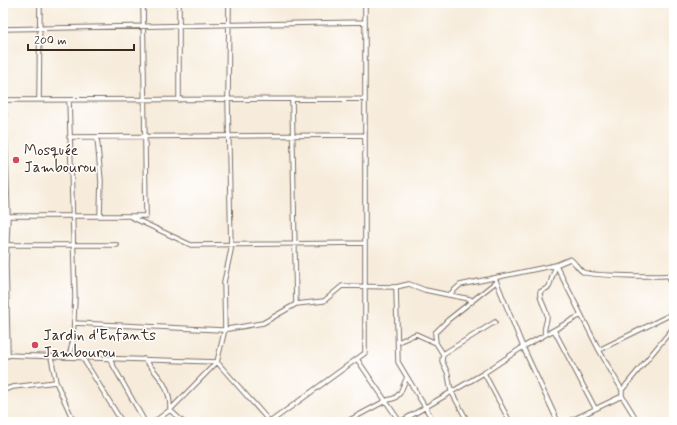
<svg xmlns="http://www.w3.org/2000/svg" width="677" height="425" viewBox="0 0 677 425" font-family="Mynerve,sans-serif">
	<style>
		.lines { fill: none; stroke-linecap: round; stroke-linejoin: round }
		.minor-casing { stroke: #7d6e60; stroke-width: 5.5 }
		.minor { stroke: #fff; stroke-width: 3.5 }
		.poi-dot { fill: #d1495b; stroke: #fff; stroke-width: 1.5 }
		.labels { text-anchor: middle; dominant-baseline: central; stroke-width: 3; stroke-linejoin: round; paint-order: stroke }
		.poi-label { font-size: 15px; fill: #3b2a1e; stroke: #fff; text-anchor: start }
	</style>
	<rect width="100%" height="100%" fill="#fff"/>
	<filter id="ink" filterUnits="userSpaceOnUse"><feTurbulence type="fractalNoise" baseFrequency=".025" numOctaves="2"/><feDisplacementMap in="SourceGraphic" scale="8" xChannelSelector="R" yChannelSelector="G"/><feConvolveMatrix kernelMatrix="1 2 1 2 8 2 1 2 1" color-interpolation-filters="sRGB"/></filter>
	<filter id="wash" filterUnits="userSpaceOnUse"><feTurbulence type="fractalNoise" baseFrequency=".012" numOctaves="4" result="noise"/><feDisplacementMap in="SourceGraphic" scale="16" xChannelSelector="R" yChannelSelector="G"/><feGaussianBlur stdDeviation="0.9" result="paint"/><feColorMatrix in="noise" values="0 0 0 0 0 0 0 0 0 0 0 0 0 0 0 0 0 1.4 0 .05"/><feComposite in="paint" operator="in"/></filter>
	<g filter="url(#wash)">
		<rect width="100%" height="100%" fill="#f7ecdb"/>
	</g>
	<g filter="url(#ink)">
		<g class="lines">
			<!-- minor casing -->
			<g class="minor-casing">
				<path id="minor" d="M 4,3 L 4,100 L 8,216 L 6,264 L 8,356
					M 179,3 L 179,100
					M 4,29 L 365,22
					M 3,100 L 364,99
					M 39,100 L 40,3
					M 69,137 L 364,135
					M 97,137 L 101,181 L 100,214
					M 3,216 L 146,216 L 143,3
					M 129,216 L 191,245 L 365,243
					M 7,245 L 117,245
					M 556,265 L 599,350 L 622,390 L 622,396 L 638,422
					M 669,276 L 674,291
					M 495,278 L 523,347 L 558,422
					M 396,287 L 398,362 L 434,422
					M 449,295 L 470,299 L 472,302
					M 296,304 L 324,301 L 342,286 L 396,287 L 409,284 L 425,290 L 449,295 L 460,285 L 556,265 L 570,259 C 575,262 578,269 583,272 C 590,276 664,277 674,275
					M 74,323 L 222,330 L 263,323 L 296,304 L 292,99
					M 554,330 L 595,408
					M 545,335 C 543,328 547,323 547,317 C 547,308 539,301 540,292 L 549,287 L 556,265
					M 398,342 L 416,334 L 436,343 L 443,354 L 442,361 L 448,374 L 451,391 L 468,422
					M 436,343 L 435,333 L 448,320 L 496,282
					M 599,350 L 674,313
					M 443,354 L 495,322
					M 3,355 L 217,362 L 225,329 L 224,282 L 231,250 L 228,100 L 229,3
					M 51,357 L 56,382 L 74,422
					M 69,357 L 73,340 L 75,297 L 69,100
					M 82,357 L 122,422
					M 109,358 L 145,422
					M 144,359 C 158,375 171,387 170,410 L 183,422
					M 357,359 L 400,422
					M 484,373 L 510,422
					M 3,390 L 13,387 L 56,382
					M 622,390 L 674,327
					M 154,422 L 170,410 L 217,362 L 270,422 L 365,353 L 365,3
					M 346,422 L 385,401 L 395,398 L 400,393 L 407,377
					M 400,422 L 484,373 L 523,347 L 581,315
					M 568,422 L 622,396"/>
			</g>
			<!-- minor -->
			<use href="#minor" class="minor"/>
		</g>
	</g>
	<!-- markers -->
	<g class="poi-dot">
		<circle cx="16" cy="160" r="4"/>
		<circle cx="35" cy="345" r="4"/>
	</g>
	<g class="labels">
		<!-- poi labels -->
		<g class="poi-label">
			<text x="24" y="151">Mosquée<tspan x="24" dy="17">Jambourou</tspan></text>
			<text x="43" y="336">Jardin d'Enfants<tspan x="43" dy="17">Jambourou</tspan></text>
		</g>
	</g>
	<!-- margin -->
	<rect width="677" height="425" fill="none" stroke="#fff" stroke-width="16"/>
	<!-- scale -->
	<path d="M28 44v6h106v-6" fill="none" stroke="#3b2a1e" stroke-width="2"/>
	<text x="34" y="44" font-size="12" fill="#3b2a1e" stroke="#ffffff" stroke-width="3" paint-order="stroke">200 m</text>
</svg>
